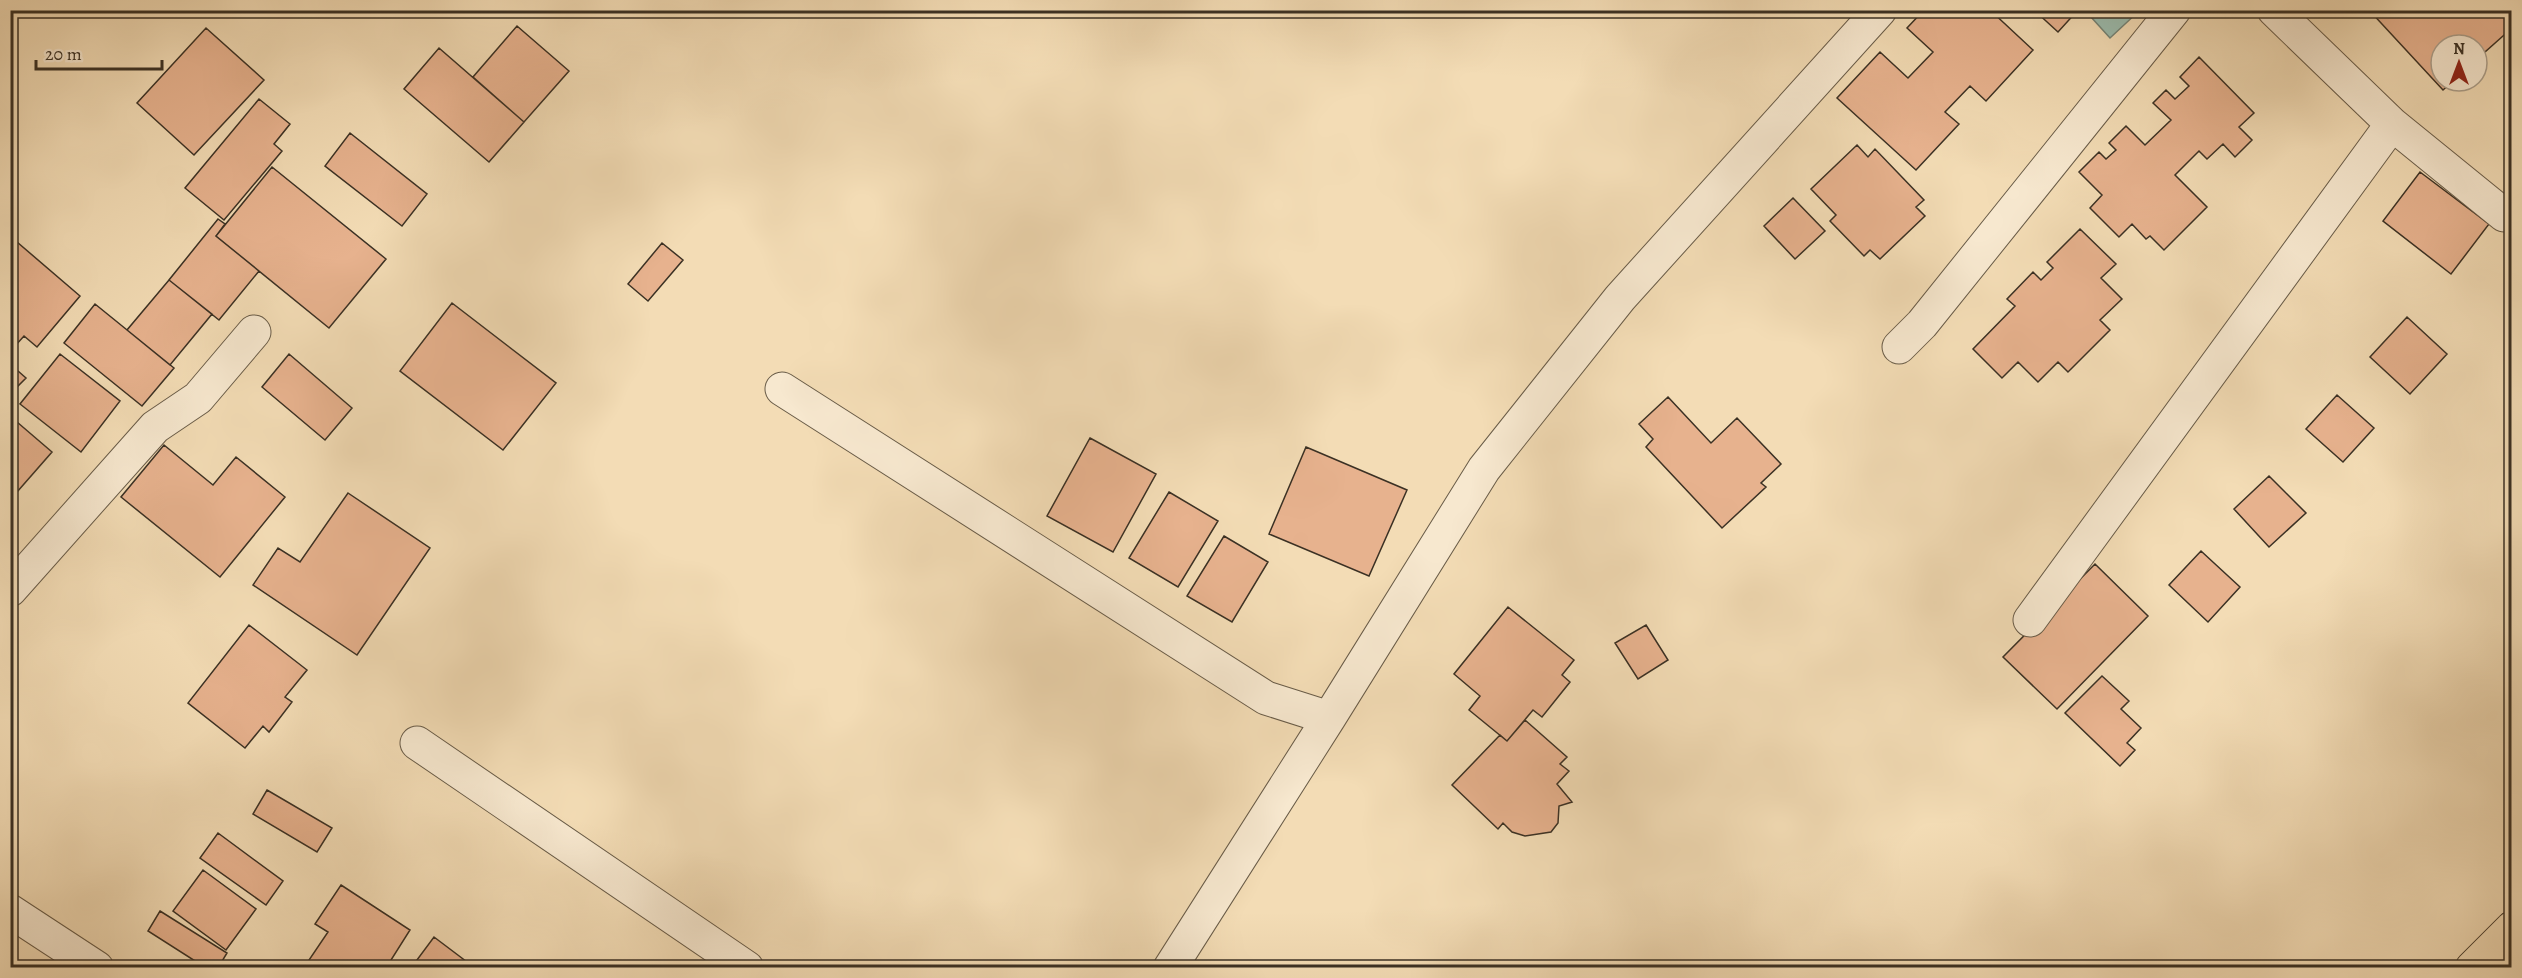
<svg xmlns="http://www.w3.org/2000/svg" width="2522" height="978" viewBox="0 0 2522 978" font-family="Alegreya,serif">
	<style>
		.water { fill: #9bbcae; stroke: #758477; stroke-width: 1.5 }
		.building { fill: #e7b28e; stroke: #3b3124; stroke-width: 1.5 }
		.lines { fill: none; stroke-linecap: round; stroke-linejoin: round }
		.minor-casing { stroke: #695c48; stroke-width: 35 }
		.major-casing { stroke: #3b3124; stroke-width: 35 }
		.minor { stroke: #f7e8cf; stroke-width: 33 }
		.major { stroke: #f3dcb5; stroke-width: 33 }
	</style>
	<rect width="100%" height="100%" fill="#f3dcb5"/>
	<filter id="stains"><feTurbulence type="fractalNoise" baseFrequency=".00333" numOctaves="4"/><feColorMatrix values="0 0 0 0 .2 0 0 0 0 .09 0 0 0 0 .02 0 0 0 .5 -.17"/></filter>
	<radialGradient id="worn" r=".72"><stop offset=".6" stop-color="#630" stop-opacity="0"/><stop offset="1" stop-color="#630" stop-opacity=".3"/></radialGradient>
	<!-- water -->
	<path class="water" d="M 2098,11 L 2098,10 L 2139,11 L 2110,38 L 2091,17 Z"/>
	<!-- building -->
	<path class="building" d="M 1924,10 L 1990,10 L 2033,50 L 1986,101 L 1970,86 L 1945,112 L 1959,124 L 1916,170 L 1837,98 L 1880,52 L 1908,78 L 1933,52 L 1907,28 Z
		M 2034,10 L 2078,10 L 2058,32 Z
		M 2369,10 L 2512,10 L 2512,28 L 2477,59 L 2477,45 L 2441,45 L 2441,81 L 2453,81 L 2443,90 Z
		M 517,26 L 569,71 L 524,122 L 473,77 Z
		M 206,28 L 264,80 L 194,155 L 137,103 Z
		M 439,48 L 524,122 L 489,162 L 404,89 Z
		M 2199,57 L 2254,113 L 2239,127 L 2252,140 L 2235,157 L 2223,144 L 2207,159 L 2199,151 L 2175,175 L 2207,207 L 2164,250 L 2150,236 L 2146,239 L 2132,224 L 2119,237 L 2090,208 L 2102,195 L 2079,172 L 2099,152 L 2106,159 L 2116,150 L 2109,143 L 2126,126 L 2145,145 L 2171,120 L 2153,103 L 2166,90 L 2175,99 L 2189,86 L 2180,77 Z
		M 259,99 L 290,124 L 274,144 L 282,151 L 224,220 L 185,188 Z
		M 350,133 L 427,194 L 402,226 L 325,166 Z
		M 1857,145 L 1868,157 L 1875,149 L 1924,200 L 1916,207 L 1925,216 L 1880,259 L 1870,250 L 1864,256 L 1830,221 L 1836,215 L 1811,189 Z
		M 272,167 L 386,259 L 329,328 L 216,236 Z
		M 2420,172 L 2489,224 L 2451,274 L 2383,221 Z
		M 1793,198 L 1825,231 L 1795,259 L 1764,226 Z
		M 218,219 L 225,224 L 216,236 L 259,271 L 219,320 L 169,280 Z
		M 2080,229 L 2116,264 L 2101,278 L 2122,299 L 2100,320 L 2110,330 L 2068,372 L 2058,362 L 2038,382 L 2018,362 L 2002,378 L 1973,349 L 2015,306 L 2007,299 L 2033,272 L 2041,280 L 2053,268 L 2047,262 Z
		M 10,236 L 80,296 L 37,347 L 24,336 L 15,346 L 10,342 Z
		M 662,243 L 683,260 L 648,301 L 628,284 Z
		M 169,280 L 212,314 L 170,365 L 127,330 Z
		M 452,303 L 556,383 L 503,450 L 400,371 Z
		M 95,304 L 174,368 L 142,406 L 64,343 Z
		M 2407,317 L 2447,354 L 2410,394 L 2370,357 Z
		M 60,354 L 120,401 L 81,452 L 20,404 Z
		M 289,354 L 352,408 L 325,440 L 262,387 Z
		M 10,364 L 26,378 L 12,392 L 10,391 Z
		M 2337,395 L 2374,428 L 2343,462 L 2306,429 Z
		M 1668,397 L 1711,443 L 1737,418 L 1781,464 L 1761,483 L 1766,487 L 1722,528 L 1646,447 L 1653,439 L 1639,424 Z
		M 10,416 L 52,452 L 10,500 Z
		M 1090,438 L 1156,474 L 1113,552 L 1047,516 Z
		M 164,445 L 213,485 L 236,457 L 285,497 L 220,577 L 121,497 Z
		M 1306,447 L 1407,490 L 1369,576 L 1269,534 Z
		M 2269,476 L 2306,513 L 2269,547 L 2234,509 Z
		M 1169,492 L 1218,521 L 1178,587 L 1129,558 Z
		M 348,493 L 430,548 L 357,655 L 253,585 L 278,548 L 300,562 Z
		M 1224,536 L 1268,562 L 1232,622 L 1187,596 Z
		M 2201,551 L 2240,587 L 2208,622 L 2169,585 Z
		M 2095,564 L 2148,616 L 2057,709 L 2003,657 Z
		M 1508,607 L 1574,660 L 1562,675 L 1570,682 L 1542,717 L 1533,710 L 1507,741 L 1469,710 L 1480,696 L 1454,674 Z
		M 249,625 L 307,670 L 285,697 L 292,702 L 269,732 L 263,726 L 245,748 L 188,703 Z
		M 1646,625 L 1668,660 L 1638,679 L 1615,643 Z
		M 2102,676 L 2129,701 L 2121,709 L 2141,728 L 2127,743 L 2135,750 L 2120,766 L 2065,713 Z
		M 1525,720 L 1567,757 L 1560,764 L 1569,771 L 1557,784 L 1572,802 L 1559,806 L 1558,823 L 1551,832 L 1525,836 L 1512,832 L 1503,823 L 1498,829 L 1452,785 L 1500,735 L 1507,741 Z
		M 267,790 L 332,828 L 317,852 L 253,814 Z
		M 218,833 L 283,881 L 266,905 L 200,858 Z
		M 203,870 L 256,909 L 226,950 L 173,911 Z
		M 341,885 L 410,930 L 386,968 L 314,968 L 307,963 L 328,932 L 315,924 Z
		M 160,911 L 227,953 L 218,968 L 206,968 L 148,931 Z
		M 434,937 L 475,968 L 411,968 Z"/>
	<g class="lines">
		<!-- minor casing -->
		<g class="minor-casing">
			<path id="minor" d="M 2274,10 L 2392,124 L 2504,215
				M 1899,347 L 1922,324 L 2174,10
				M 782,389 L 1266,698 L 1329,718
				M 10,590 L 155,427 L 198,398 L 254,332
				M 2030,620 L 2392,124
				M 417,743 L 747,968
				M 10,911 L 97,968
				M 1170,968 L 1329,718 L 1484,469 L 1620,298 L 1880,10"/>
		</g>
		<!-- major casing -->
		<g class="major-casing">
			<path id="major" d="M 2472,968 L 2512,928"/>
		</g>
		<!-- minor -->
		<use href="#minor" class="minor"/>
		<!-- major -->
		<use href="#major" class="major"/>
	</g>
	<!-- margin -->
	<rect width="2522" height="978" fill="none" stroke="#f3dcb5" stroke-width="36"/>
	<rect x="12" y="12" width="2498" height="954" fill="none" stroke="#3b3124" stroke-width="3"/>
	<rect x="18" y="18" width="2486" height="942" fill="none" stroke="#3b3124" stroke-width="1.5"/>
	<!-- north arrow -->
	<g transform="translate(2459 63)"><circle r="28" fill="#f7e8cf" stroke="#ac9f8b" stroke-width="1.5"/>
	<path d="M0-4.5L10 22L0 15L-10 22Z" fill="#8f2418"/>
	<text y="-9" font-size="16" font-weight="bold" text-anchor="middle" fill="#3b3124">N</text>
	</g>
	<!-- scale -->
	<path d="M36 60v9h126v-9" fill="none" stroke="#3b3124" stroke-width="3"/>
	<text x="45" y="60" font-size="18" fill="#3b3124" stroke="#f7e8cf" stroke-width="4.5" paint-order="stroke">20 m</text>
	<rect width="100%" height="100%" filter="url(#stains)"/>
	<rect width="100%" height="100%" fill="url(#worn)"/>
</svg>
